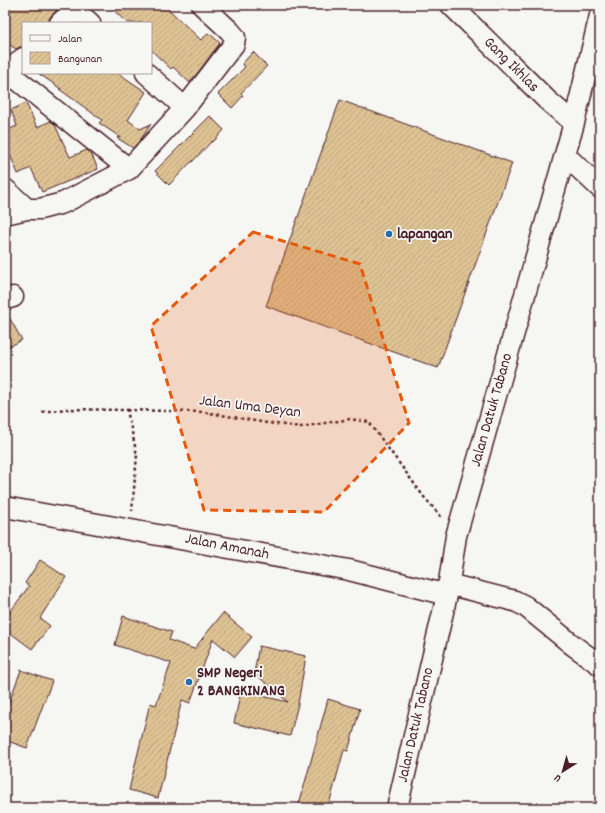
<svg xmlns="http://www.w3.org/2000/svg" width="605" height="813" viewBox="0 0 605 813" font-family="Dekko,sans-serif">
	<style>
		.building { fill: url(#building-hatch); stroke: #4a1f2b }
		.lines { fill: none; stroke-linecap: round; stroke-linejoin: round }
		.minor-casing { stroke: #4a1f2b; stroke-width: 23 }
		.path { stroke: #4a1f2b; stroke-width: 2.5; stroke-dasharray: 3 3; stroke-linecap: butt }
		.minor { stroke: #f6f6f2; stroke-width: 20 }
		.marked { fill: #e8590c; fill-opacity: 0.2; stroke: #e8590c; stroke-width: 3; stroke-dasharray: 8 5; stroke-linejoin: round }
		.poi-dot { fill: #1f6fb2; stroke: #f6f6f2; stroke-width: 1.5 }
		.labels { text-anchor: middle; dominant-baseline: central; stroke-width: 3.5; stroke-linejoin: round; paint-order: stroke }
		.street-label { font-size: 16px; fill: #4a1f2b; stroke: #f6f6f2 }
		.poi-label { font-size: 16px; font-weight: bold; fill: #4a1f2b; stroke: #f6f6f2; text-anchor: start }
	</style>
	<defs>
		<pattern id="building-hatch" width="6" height="6" patternUnits="userSpaceOnUse"><rect width="6" height="6" fill="#ddc293"/><path d="M-1 1l2-2M0 6l6-6M5 7l2-2" fill="none" stroke="#bfa67f"/></pattern>
	</defs>
	<rect width="100%" height="100%" fill="#f6f6f2"/>
	<filter id="ink" filterUnits="userSpaceOnUse"><feTurbulence type="fractalNoise" baseFrequency=".025" numOctaves="2"/><feDisplacementMap in="SourceGraphic" scale="8" xChannelSelector="R" yChannelSelector="G"/><feConvolveMatrix kernelMatrix="1 2 1 2 8 2 1 2 1" color-interpolation-filters="sRGB"/></filter>
	<g filter="url(#ink)">
		<!-- building -->
		<path class="building" d="M 5,5 L 50,5 L 57,10 L 52,15 L 49,19 L 49,23 L 23,23 L 23,47 L 20,47 L 16,49 L 5,42 Z
			M 108,5 L 164,5 L 201,40 L 209,33 L 220,43 L 190,83 L 173,67 L 171,69 L 151,50 L 151,23 L 127,23 Z
			M 253,52 L 267,66 L 241,93 L 243,96 L 232,108 L 218,94 L 245,67 L 242,64 Z
			M 38,73 L 118,73 L 146,92 L 128,120 L 140,129 L 151,124 L 141,139 L 133,148 L 117,138 L 120,137 L 99,123 L 102,120 L 59,89 L 61,89 Z
			M 340,100 L 512,163 L 438,368 L 266,306 Z
			M 26,103 L 37,127 L 51,121 L 55,125 L 70,157 L 87,150 L 91,153 L 98,169 L 42,192 L 31,168 L 18,174 L 9,152 L 5,154 L 5,131 L 17,126 L 11,110 Z
			M 210,116 L 224,130 L 213,142 L 212,141 L 191,163 L 191,162 L 169,185 L 155,171 Z
			M 5,310 L 22,340 L 5,349 Z
			M 40,560 L 66,577 L 40,618 L 50,626 L 32,649 L 5,629 L 5,619 L 29,586 L 25,583 Z
			M 223,613 L 252,637 L 235,657 L 213,639 L 190,703 L 182,700 L 158,798 L 129,790 L 150,703 L 156,705 L 171,663 L 115,645 L 123,616 L 172,632 L 169,640 L 194,649 Z
			M 259,646 L 306,656 L 298,704 L 290,736 L 234,723 L 241,691 L 288,702 L 254,673 Z
			M 21,670 L 52,681 L 27,748 L 5,740 L 5,713 Z
			M 328,699 L 360,709 L 348,751 L 344,750 L 328,808 L 298,808 Z"/>
		<g class="lines">
			<!-- minor casing -->
			<g class="minor-casing">
				<path id="minor" d="M 69,5 L 90,23
					M 451,5 L 547,100 L 574,123
					M 60,23 L 79,5
					M 5,70 L 129,169
					M 146,73 L 185,108
					M 5,75 L 23,58
					M 565,155 L 600,188
					M 5,189 L 27,209 L 40,209 L 63,203 L 129,169 L 185,108 L 234,44 L 235,37 L 230,31 L 202,5
					M 5,214 L 27,209
					M 5,299 L 13,297
					M 5,507 L 349,570 L 447,595
					M 448,584 L 515,601 L 525,606 L 574,646 L 600,665
					M 397,808 L 447,595 L 456,536 L 574,123 L 600,15"/>
			</g>
			<!-- path -->
			<path class="path" d="M 127,410 L 204,412 L 267,423 L 301,427 L 350,419 L 369,422 L 424,497 L 442,518
				M 42,412 L 66,409 L 127,410 L 137,455 L 132,511"/>
			<!-- minor -->
			<use href="#minor" class="minor"/>
		</g>
	</g>
	<!-- marked area -->
	<path class="marked" d="M 253,232 L 360,264 L 409,423 L 324,512 L 204,510 L 151,326 Z"/>
	<!-- markers -->
	<g class="poi-dot">
		<circle cx="389" cy="234" r="4"/>
		<circle cx="189" cy="682" r="4"/>
	</g>
	<g class="labels">
		<!-- street labels -->
		<g class="street-label">
			<text transform="translate(511 65) rotate(45)">Gang Ikhlas</text>
			<text transform="translate(250 407) rotate(7)">Jalan Uma Deyan</text>
			<text transform="translate(492 410) rotate(-74)">Jalan Datuk Tabano</text>
			<text transform="translate(227 547) rotate(11)">Jalan Amanah</text>
			<text transform="translate(416 725) rotate(-77)">Jalan Datuk Tabano</text>
		</g>
		<!-- poi labels -->
		<g class="poi-label">
			<text x="397" y="234">lapangan</text>
			<text x="197" y="673">SMP Negeri<tspan x="197" dy="18">2 BANGKINANG</tspan></text>
		</g>
	</g>
	<!-- margin -->
	<rect width="605" height="813" fill="none" stroke="#f6f6f2" stroke-width="20"/>
	<rect x="10" y="10" width="585" height="793" fill="none" stroke="#4a1f2b" stroke-width="1.5" filter="url(#ink)"/>
	<!-- legend -->
	<rect x="22" y="22" width="130" height="52" fill="#f6f6f2" stroke="#b1a0a2"/>
	<rect x="30" y="35" width="20" height="6" fill="#f6f6f2" stroke="#b1a0a2"/>
	<text x="58" y="42" font-size="12" fill="#4a1f2b">Jalan</text>
	<rect x="30" y="52" width="20" height="12" fill="url(#building-hatch)" stroke="#b1a0a2"/>
	<text x="58" y="62" font-size="12" fill="#4a1f2b">Bangunan</text>
	<!-- north arrow -->
	<g transform="translate(563 771) rotate(217)" stroke="#f6f6f2" stroke-width="3" paint-order="stroke">
	<path d="M0-3L7 15L0 10L-7 15Z" fill="#4a1f2b"/>
	<text y="-6" font-size="11" font-weight="bold" text-anchor="middle" fill="#4a1f2b">U</text>
	</g>
</svg>
